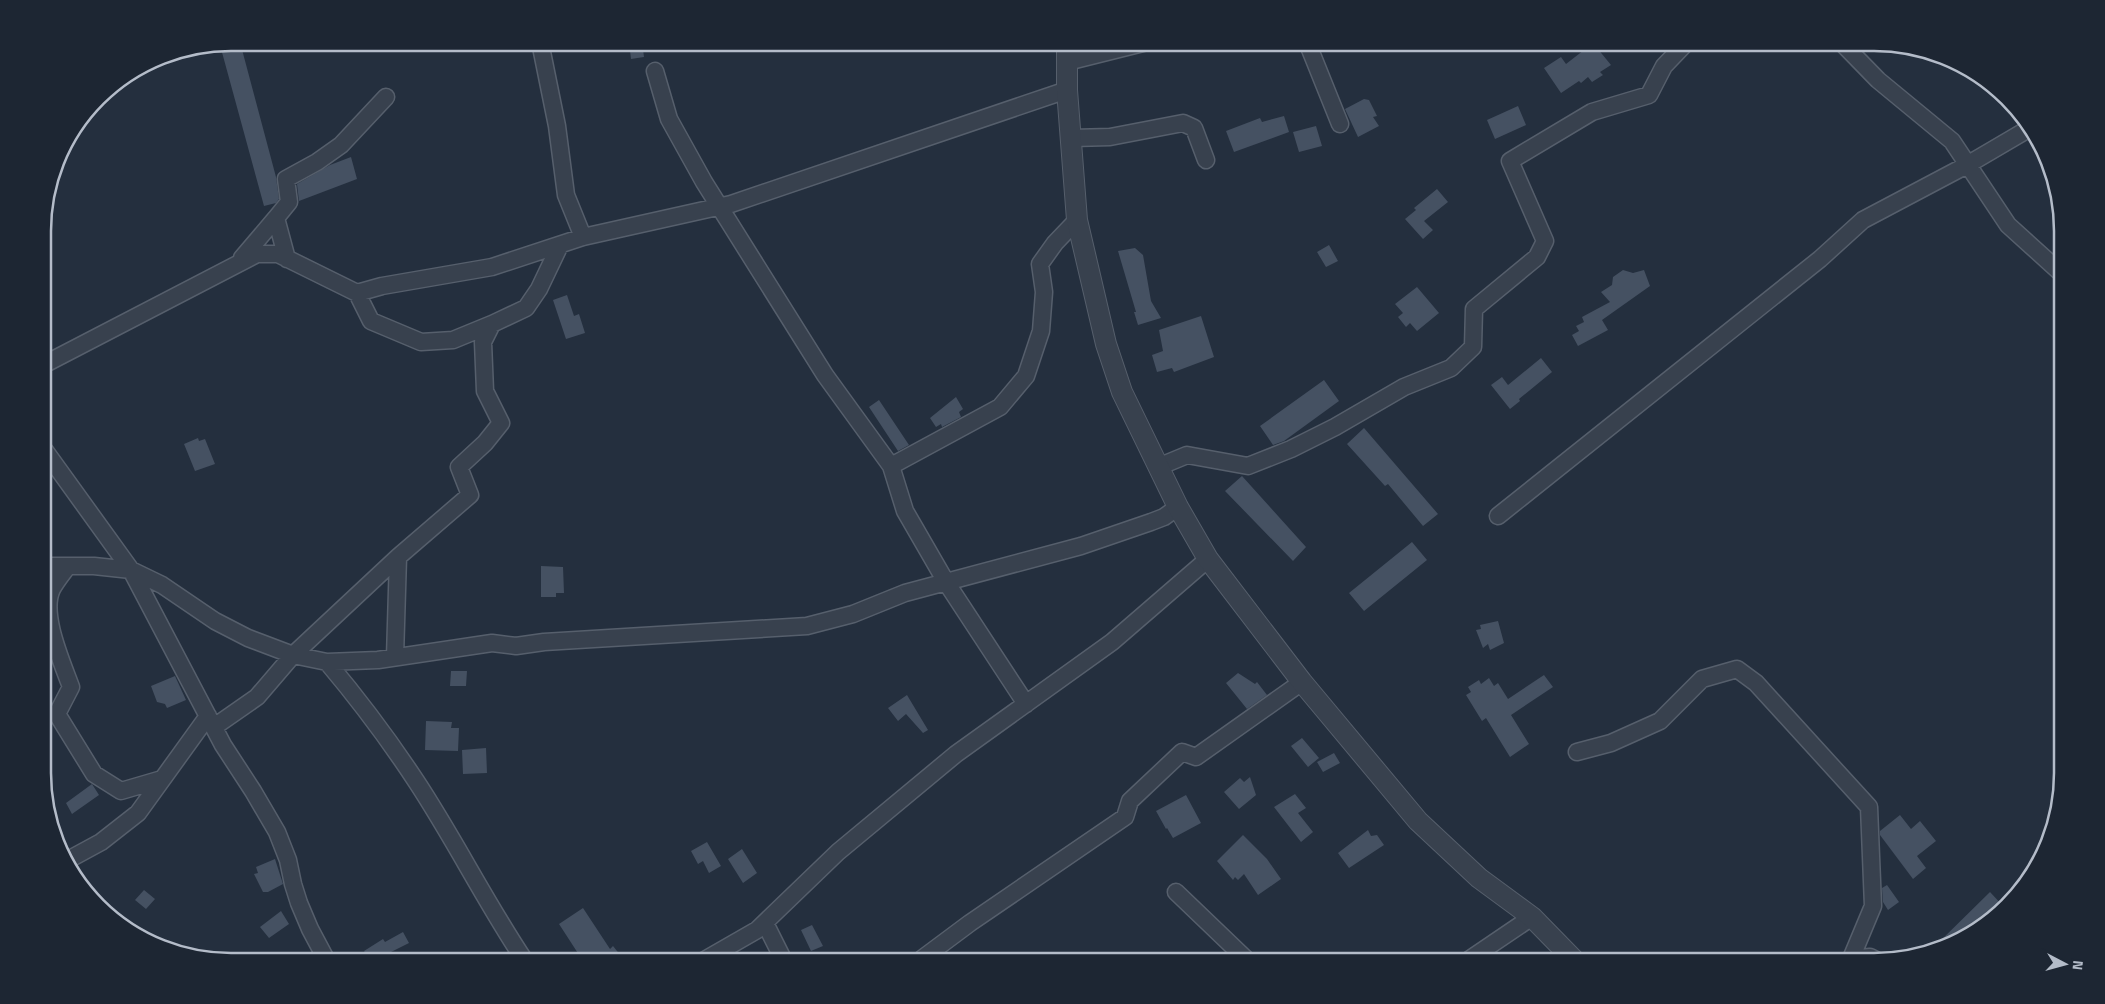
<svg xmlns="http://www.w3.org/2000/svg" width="2105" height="1004" viewBox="0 0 2105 1004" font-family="'Titillium Web',sans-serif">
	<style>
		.building { fill: #455162 }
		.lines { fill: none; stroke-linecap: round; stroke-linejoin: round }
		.minor-casing { stroke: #565f6c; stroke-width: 19 }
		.tertiary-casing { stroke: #565f6c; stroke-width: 22 }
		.minor { stroke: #38414e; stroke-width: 16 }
		.tertiary { stroke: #38414e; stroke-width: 20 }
		.rim { fill: none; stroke: #b4bcc9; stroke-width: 2.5 }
	</style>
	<rect width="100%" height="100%" fill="#242f3e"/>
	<!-- building -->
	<path class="building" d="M 232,42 L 240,42 L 276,177 L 279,199 L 276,203 L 264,206 L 220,45 Z
		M 629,42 L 642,42 L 644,57 L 631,59 Z
		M 1593,43 L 1611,65 L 1600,72 L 1603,75 L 1592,82 L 1588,77 L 1581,83 L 1579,81 L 1561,93 L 1544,68 L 1561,57 L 1566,64 Z
		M 1364,99 L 1369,100 L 1377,116 L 1373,117 L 1379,126 L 1358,137 L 1345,109 Z
		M 1518,106 L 1526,125 L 1495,139 L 1487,120 Z
		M 1284,116 L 1289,132 L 1234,152 L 1226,131 L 1260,118 L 1262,122 Z
		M 1316,126 L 1322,146 L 1299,152 L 1293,132 Z
		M 351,157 L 357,179 L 299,201 L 297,184 L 330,165 Z
		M 1437,189 L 1448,202 L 1424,221 L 1433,230 L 1423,239 L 1405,219 L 1416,210 L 1414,208 Z
		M 1329,245 L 1338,261 L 1326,267 L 1317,252 Z
		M 1135,248 L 1143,255 L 1151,301 L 1161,318 L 1138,325 L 1134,312 L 1136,312 L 1118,251 Z
		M 1623,270 L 1633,273 L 1644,270 L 1650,286 L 1602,320 L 1608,330 L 1578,346 L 1572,335 L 1579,331 L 1576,326 L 1584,322 L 1582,317 L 1610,302 L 1601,292 L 1612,285 L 1613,277 Z
		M 1417,287 L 1439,313 L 1417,331 L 1410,323 L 1406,327 L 1398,317 L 1403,313 L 1395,304 Z
		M 567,295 L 574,316 L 579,314 L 585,333 L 566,339 L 553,300 Z
		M 1201,316 L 1214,357 L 1174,372 L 1172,368 L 1157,372 L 1152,355 L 1163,351 L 1159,330 Z
		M 1541,358 L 1552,372 L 1519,399 L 1520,401 L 1510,409 L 1491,385 L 1502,377 L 1508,385 Z
		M 1324,380 L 1339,401 L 1284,441 L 1273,445 L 1260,426 Z
		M 956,397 L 963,409 L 959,412 L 961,417 L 942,427 L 941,424 L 936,427 L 930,418 Z
		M 879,400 L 909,445 L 898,451 L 869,407 Z
		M 1364,428 L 1438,514 L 1423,526 L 1388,484 L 1385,486 L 1347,444 Z
		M 198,438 L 199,441 L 205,439 L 215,464 L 195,471 L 184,444 Z
		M 1242,476 L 1306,547 L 1293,561 L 1225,491 Z
		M 1412,542 L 1427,560 L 1364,611 L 1349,593 Z
		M 541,566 L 563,567 L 564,593 L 556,593 L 556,597 L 541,597 Z
		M 1498,621 L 1504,643 L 1490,650 L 1488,644 L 1483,648 L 1476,630 L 1481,629 L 1480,625 Z
		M 451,671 L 467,671 L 466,686 L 450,686 Z
		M 1238,673 L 1255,684 L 1257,682 L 1267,695 L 1247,709 L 1226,683 Z
		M 1544,675 L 1553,687 L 1511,715 L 1529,744 L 1510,757 L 1486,718 L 1482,721 L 1466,695 L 1471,692 L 1468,687 L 1479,680 L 1481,684 L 1489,678 L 1494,686 L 1498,683 L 1508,699 Z
		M 175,676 L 186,700 L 167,708 L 165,704 L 157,702 L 151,686 Z
		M 907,695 L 928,730 L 923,733 L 906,714 L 898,721 L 888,708 Z
		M 426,721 L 452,722 L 451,728 L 459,728 L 458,751 L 425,750 Z
		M 1302,738 L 1319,758 L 1308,767 L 1291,746 Z
		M 486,748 L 487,773 L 463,774 L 462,750 Z
		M 1334,753 L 1340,763 L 1323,772 L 1317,762 Z
		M 1250,777 L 1256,795 L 1239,809 L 1224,792 L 1240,778 L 1244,782 Z
		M 92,784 L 99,795 L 72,814 L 66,803 Z
		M 1295,794 L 1306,808 L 1298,813 L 1313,832 L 1301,842 L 1274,807 Z
		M 1186,795 L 1201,823 L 1173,838 L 1167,828 L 1166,829 L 1156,811 Z
		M 1900,815 L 1911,829 L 1920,821 L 1936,841 L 1917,856 L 1926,868 L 1913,879 L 1880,835 L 1880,831 Z
		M 1368,830 L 1371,836 L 1377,835 L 1384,845 L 1349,868 L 1338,853 Z
		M 1243,835 L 1267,859 L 1281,879 L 1258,895 L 1244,874 L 1238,880 L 1235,877 L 1233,880 L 1217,861 Z
		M 707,842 L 721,866 L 709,873 L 703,861 L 698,864 L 691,851 Z
		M 742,849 L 757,873 L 743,883 L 728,859 Z
		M 275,859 L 283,884 L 268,892 L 263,892 L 254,874 L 258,873 L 256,867 Z
		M 1887,885 L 1899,902 L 1888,910 L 1883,902 L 1882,888 Z
		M 144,890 L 155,899 L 146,909 L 135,900 Z
		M 1990,892 L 2004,907 L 1979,929 L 1931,952 L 1930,951 Z
		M 583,908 L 610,949 L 613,946 L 621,956 L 616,959 L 618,961 L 583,961 L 559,924 Z
		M 281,911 L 289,924 L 269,938 L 260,927 Z
		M 812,925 L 823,946 L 811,951 L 801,930 Z
		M 403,932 L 409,943 L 391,952 L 396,961 L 371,961 L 364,951 L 383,939 L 385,942 Z"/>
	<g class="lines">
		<!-- minor casing -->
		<g class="minor-casing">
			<path id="minor" d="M 540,42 L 557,126 L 566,195 L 583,237
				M 1307,42 L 1340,124
				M 1841,42 L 1878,80 L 1952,141 L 2008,225 L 2061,273
				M 1067,62 L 1147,42
				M 655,71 L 669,119 L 704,182 L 825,375 L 891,466 L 905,511 L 946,582 L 1026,704
				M 1072,138 L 1110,137 L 1183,123 L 1194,128 L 1206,160
				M 242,258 L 276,218
				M 287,259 L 276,218 L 289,202 L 286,179 L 317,162 L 341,145 L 386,97
				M 357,293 L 371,321 L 421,342 L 453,340 L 492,324
				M 43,365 L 257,254 L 278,254 L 357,293 L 382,286 L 492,267 L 583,237 L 731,204 L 1067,90
				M 43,448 L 131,570 L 223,745 L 253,791 L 277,832 L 288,860 L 293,884 L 299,903 L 310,929 L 327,961
				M 891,466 L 1000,407 L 1026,376 L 1041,331 L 1044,292 L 1040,264 L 1055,243 L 1077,220
				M 1158,467 L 1187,455 L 1248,466 L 1291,449 L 1335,427 L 1404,387 L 1451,368 L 1473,347 L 1474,309 L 1537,257 L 1545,241 L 1510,161 L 1592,112 L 1649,95 L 1664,66 L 1687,42
				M 1498,516 L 1820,259 L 1863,220 L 1967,165 L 2030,128
				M 44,566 L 94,566 L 131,570 L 162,585 L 215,621 L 248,638 L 293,655 L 327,662 L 378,660 L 492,643 L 516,646 L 544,642 L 807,626 L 853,614 L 905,593 L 1081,546 L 1151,522 L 1164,517 L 1178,507
				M 68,566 C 63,573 56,581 52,589 C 40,614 62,662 71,687 L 57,714 L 94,774 L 121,791 L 162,779
				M 395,657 L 398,557
				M 327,662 C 359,700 389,740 416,781 C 455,840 486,903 525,961
				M 214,727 L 257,697 L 293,655 L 398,557 L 470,495 L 459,467 L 485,443 L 501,423 L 485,391 L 483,342 L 492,324 L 526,308 L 539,289 L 560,245
				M 1577,752 L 1611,743 L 1660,721 L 1702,679 L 1737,669 L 1756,683 L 1869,807 L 1873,906 L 1850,961
				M 66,861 L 101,842 L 138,813 L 208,716
				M 1176,892 L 1248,961
				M 765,923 L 784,961
				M 1852,959 L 1870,957 L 1878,961
				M 703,961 L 757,930 L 838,852 L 956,754 L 1112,642 L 1208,559
				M 919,961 L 970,923 L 1125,817 L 1130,801 L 1182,752 L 1196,757 L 1302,682
				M 1467,961 L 1532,917"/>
		</g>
		<!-- tertiary casing -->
		<g class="tertiary-casing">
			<path id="tertiary" d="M 1067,42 L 1067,90 L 1077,220 L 1106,344 L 1122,392 L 1178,507 L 1208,559 L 1302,682 L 1418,821 L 1479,878 L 1532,917 L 1575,961"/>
		</g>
		<!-- minor -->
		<use href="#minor" class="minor"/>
		<!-- tertiary -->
		<use href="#tertiary" class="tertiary"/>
	</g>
	<!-- crop -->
	<path d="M0 0H2105V1004H0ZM231 51H1874A180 180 0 0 1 2054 231V773A180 180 0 0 1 1874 953H231A180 180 0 0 1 51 773V231A180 180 0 0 1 231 51Z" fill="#1d2633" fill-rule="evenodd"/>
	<path class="rim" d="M231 51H1874A180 180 0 0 1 2054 231V773A180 180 0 0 1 1874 953H231A180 180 0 0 1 51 773V231A180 180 0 0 1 231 51Z"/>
	<!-- north arrow -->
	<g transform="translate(2065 964) rotate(96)" stroke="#1d2633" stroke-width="4" paint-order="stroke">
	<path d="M0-4L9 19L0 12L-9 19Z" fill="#b4bcc9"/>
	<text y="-8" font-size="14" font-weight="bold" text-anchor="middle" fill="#b4bcc9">N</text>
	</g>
</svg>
